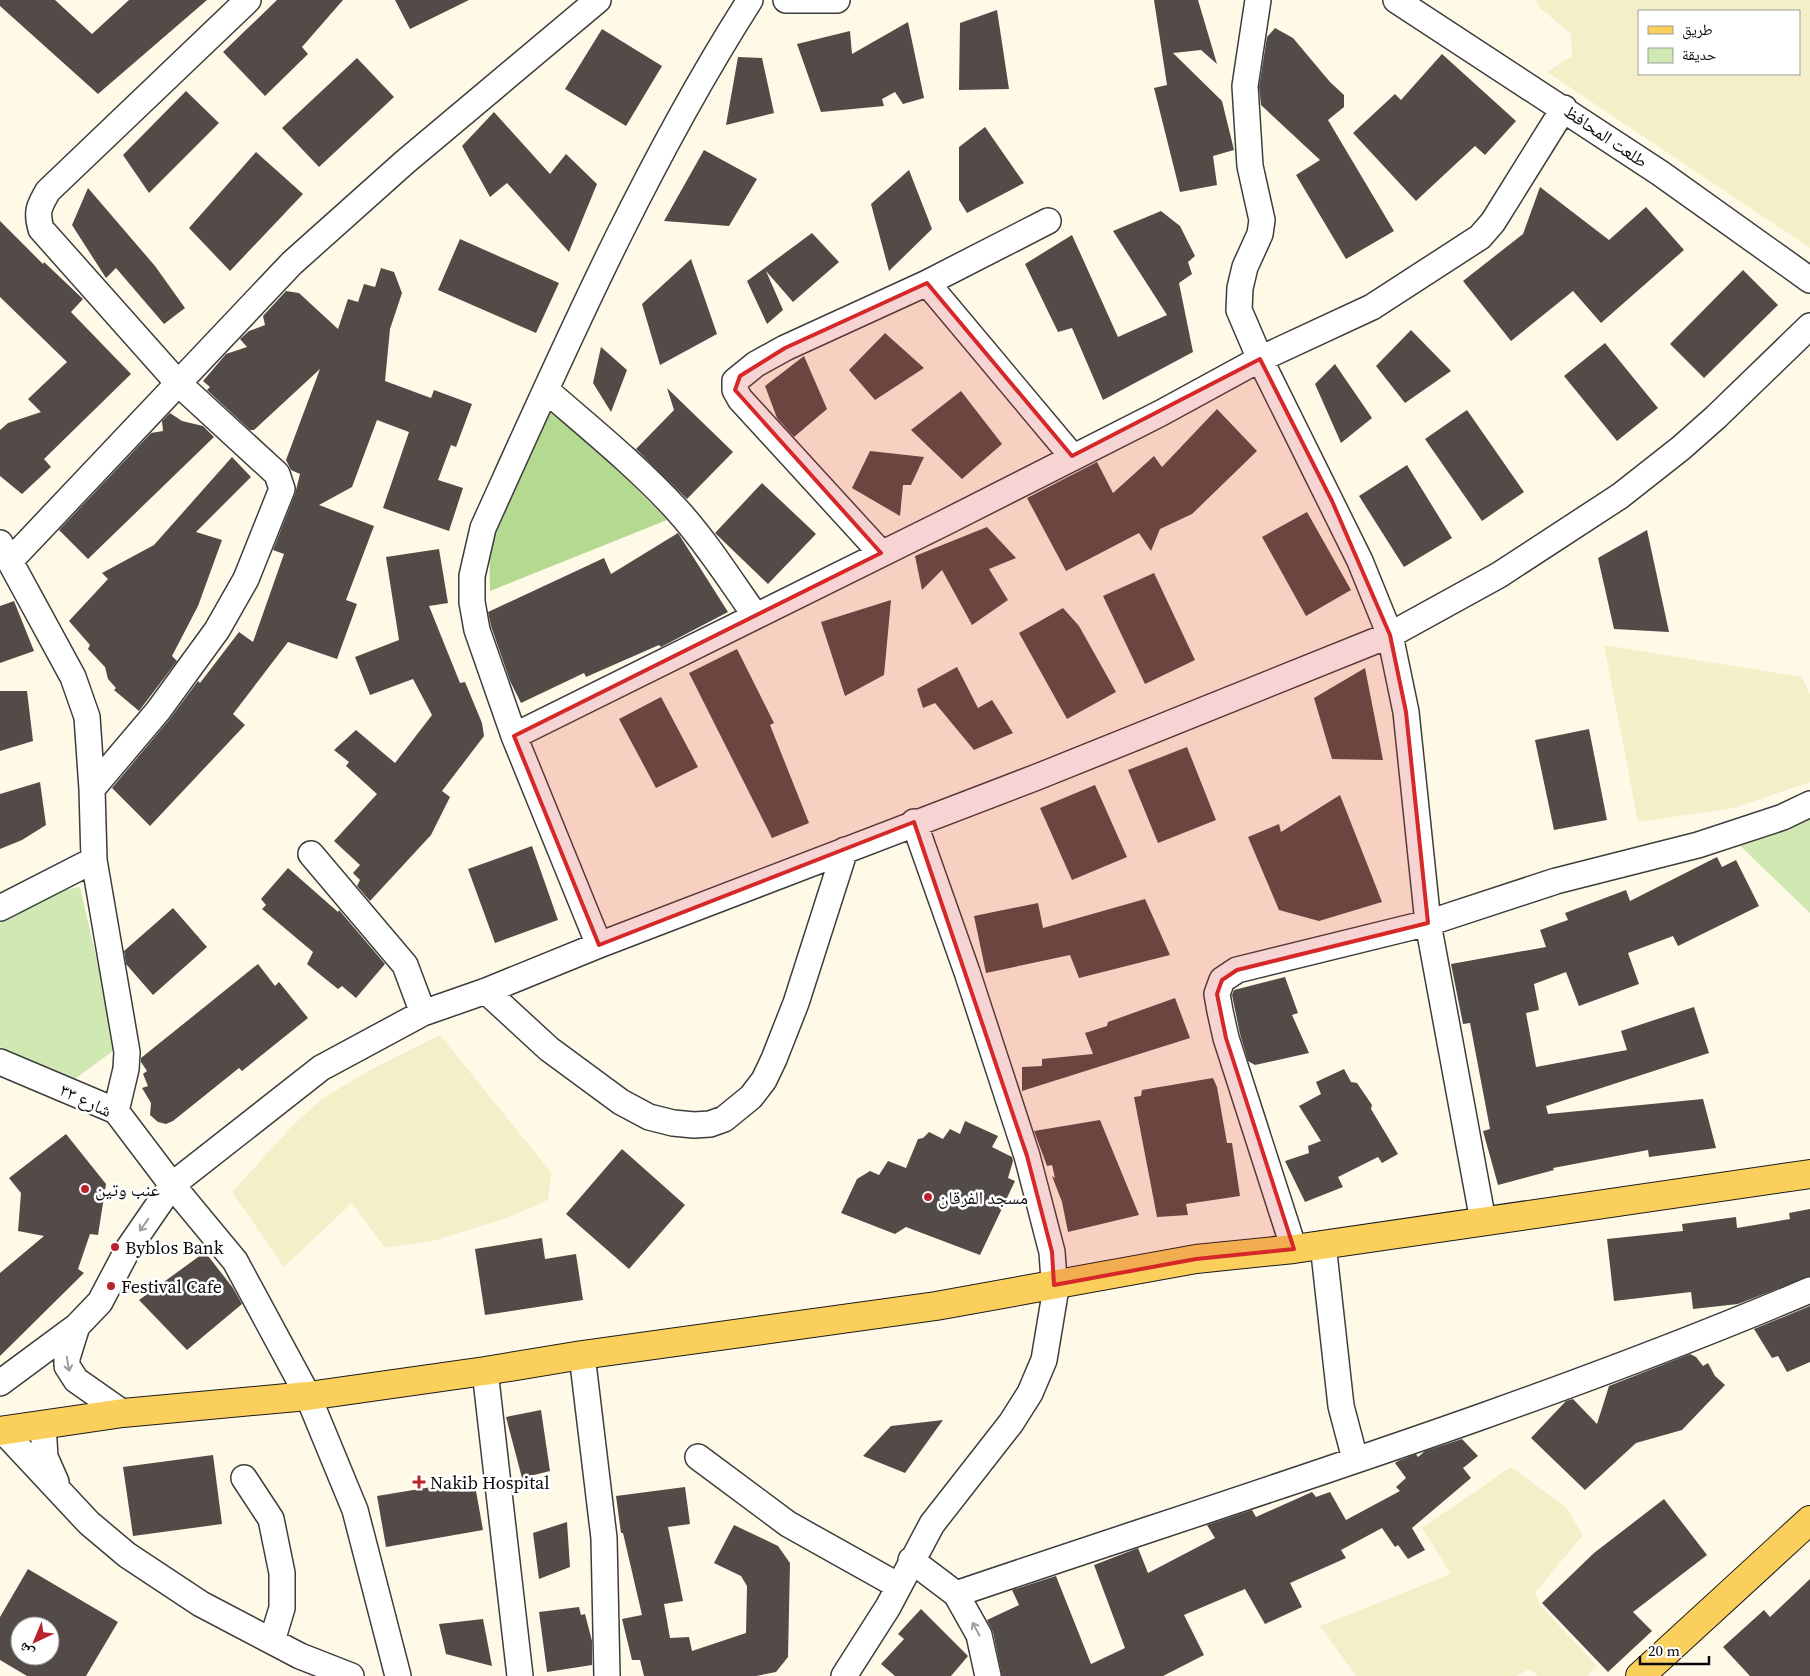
<svg xmlns="http://www.w3.org/2000/svg" width="1810" height="1676" viewBox="0 0 1810 1676" font-family="'Source Serif 4','Noto Naskh Arabic',serif">
	<style>
		.farmland { fill: #f4efc8; fill-rule: evenodd }
		.green { fill: #d0e9b2 }
		.forest { fill: #b4d991 }
		.building { fill: #534b47; fill-rule: evenodd }
		.lines { fill: none; stroke-linecap: round; stroke-linejoin: round }
		.minor-casing { stroke: #3d3d3d; stroke-width: 28 }
		.major-casing { stroke: #1b1b1b; stroke-width: 30 }
		.minor { stroke: #fff; stroke-width: 25 }
		.major { stroke: #facf5c; stroke-width: 28 }
		.oneway { stroke: #9d9d9d }
		.marked { fill: #d62828; fill-opacity: 0.2; stroke: #d62828; stroke-width: 4; stroke-linejoin: round }
		.poi-dot { fill: #bb222e; stroke: #fff; stroke-width: 2 }
		.labels { text-anchor: middle; dominant-baseline: central; stroke-width: 5; stroke-linejoin: round; paint-order: stroke }
		.street-label { font-size: 18px; fill: #0a0a0a; stroke: #fff }
		.poi-label { font-size: 18px; fill: #0a0a0a; stroke: #fff; text-anchor: start }
	</style>
	<rect width="100%" height="100%" fill="#fffae8"/>
	<!-- farmland -->
	<path class="farmland" d="M 1535,0 L 1810,0 L 1810,248 L 1547,72 L 1572,56 L 1571,34 L 1540,8 ZM 1799,11 L 1799,74 L 1639,74 L 1639,11 Z
		M 1604,645 L 1802,677 L 1810,694 L 1810,782 L 1734,808 L 1638,822 Z
		M 440,1035 L 551,1172 L 548,1200 L 504,1219 L 436,1240 L 385,1248 L 352,1203 L 284,1267 L 232,1192 L 294,1124 L 322,1099 L 366,1072 Z
		M 1511,1467 L 1566,1507 L 1583,1535 L 1535,1593 L 1540,1605 L 1597,1666 L 1587,1676 L 1538,1676 L 1530,1669 L 1516,1676 L 1356,1676 L 1320,1626 L 1451,1574 L 1422,1528 Z"/>
	<!-- green -->
	<path class="green" d="M 1810,816 L 1810,913 L 1733,839 Z
		M 80,887 L 117,1048 L 75,1079 L 0,1047 L 0,923 L 36,896 Z"/>
	<!-- forest -->
	<path class="forest" d="M 546,397 L 667,520 L 490,591 L 489,532 Z"/>
	<!-- building -->
	<path class="building" d="M 0,0 L 55,0 L 92,34 L 129,0 L 207,0 L 98,94 L 0,6 Z
		M 277,0 L 343,0 L 302,47 L 308,54 L 265,96 L 223,52 Z
		M 395,0 L 469,0 L 410,29 Z
		M 1154,0 L 1198,0 L 1217,64 L 1201,50 L 1173,53 L 1222,101 L 1234,150 L 1213,156 L 1217,185 L 1180,192 L 1154,88 L 1167,85 Z
		M 997,10 L 1009,89 L 959,90 L 960,23 Z
		M 908,22 L 924,98 L 903,104 L 895,92 L 882,99 L 884,106 L 821,112 L 797,44 L 850,31 L 852,54 Z
		M 1275,28 L 1293,38 L 1330,82 L 1344,95 L 1344,107 L 1328,120 L 1394,231 L 1346,259 L 1296,175 L 1320,160 L 1261,105 L 1259,87 L 1267,37 Z
		M 602,29 L 662,66 L 626,126 L 565,89 Z
		M 1442,54 L 1516,121 L 1485,155 L 1475,146 L 1416,201 L 1353,133 L 1395,94 L 1401,100 Z
		M 738,57 L 762,58 L 774,113 L 726,125 Z
		M 357,58 L 394,97 L 319,167 L 282,128 Z
		M 186,91 L 219,123 L 149,193 L 123,155 Z
		M 494,112 L 550,174 L 566,154 L 597,184 L 569,252 L 507,183 L 490,197 L 462,146 Z
		M 985,127 L 1024,183 L 967,213 L 959,200 L 959,147 Z
		M 704,150 L 757,179 L 729,226 L 664,221 Z
		M 256,152 L 303,194 L 230,271 L 189,228 Z
		M 909,170 L 932,229 L 889,271 L 871,204 Z
		M 1540,187 L 1609,240 L 1646,207 L 1684,250 L 1601,323 L 1573,291 L 1511,341 L 1463,281 L 1523,234 Z
		M 88,188 L 155,266 L 185,308 L 164,324 L 116,268 L 106,278 L 72,225 Z
		M 1161,211 L 1180,226 L 1195,256 L 1188,262 L 1192,274 L 1179,283 L 1193,352 L 1103,400 L 1072,328 L 1058,332 L 1025,264 L 1072,235 L 1118,337 L 1167,315 L 1113,231 Z
		M 0,221 L 43,264 L 44,262 L 83,299 L 71,312 L 131,374 L 44,459 L 51,467 L 22,494 L 0,476 L 0,430 L 8,423 L 41,412 L 28,399 L 67,362 L 0,297 Z
		M 812,233 L 839,262 L 793,302 L 766,271 L 783,310 L 767,324 L 747,281 Z
		M 460,239 L 559,283 L 536,333 L 438,290 Z
		M 691,259 L 717,334 L 660,365 L 642,304 Z
		M 381,268 L 394,272 L 402,293 L 390,329 L 385,381 L 431,398 L 434,390 L 472,404 L 456,447 L 451,445 L 438,480 L 463,488 L 449,531 L 383,508 L 409,432 L 377,420 L 352,487 L 319,505 L 374,526 L 346,600 L 357,604 L 337,659 L 288,642 L 233,714 L 245,725 L 150,826 L 112,788 L 169,720 L 198,681 L 200,683 L 239,632 L 253,642 L 284,554 L 273,550 L 295,494 L 300,474 L 291,470 L 286,460 L 320,369 L 254,430 L 250,430 L 207,390 L 210,387 L 203,381 L 226,354 L 247,347 L 240,339 L 249,331 L 265,325 L 263,316 L 286,291 L 299,293 L 338,329 L 348,299 L 358,302 L 364,284 L 375,287 Z
		M 1743,270 L 1778,305 L 1704,378 L 1670,344 Z
		M 1411,330 L 1451,371 L 1405,403 L 1376,366 Z
		M 885,333 L 924,368 L 875,400 L 849,370 Z
		M 1605,343 L 1658,408 L 1617,441 L 1564,376 Z
		M 601,347 L 627,370 L 611,412 L 593,383 Z
		M 804,356 L 827,409 L 794,437 L 777,418 L 765,386 Z
		M 1335,364 L 1372,418 L 1341,443 L 1315,384 Z
		M 667,388 L 733,452 L 687,499 L 636,449 L 674,410 Z
		M 961,391 L 1002,444 L 962,479 L 911,430 Z
		M 1217,409 L 1257,451 L 1192,514 L 1160,529 L 1151,551 L 1139,533 L 1066,571 L 1027,498 L 1097,462 L 1113,493 L 1154,456 L 1162,467 Z
		M 1467,410 L 1524,492 L 1482,521 L 1425,439 Z
		M 170,413 L 182,421 L 203,426 L 214,437 L 88,559 L 59,530 L 151,433 L 163,431 L 162,421 Z
		M 870,451 L 924,457 L 911,485 L 903,485 L 900,516 L 852,488 Z
		M 232,457 L 251,477 L 196,532 L 222,540 L 198,606 L 172,656 L 177,661 L 139,711 L 114,690 L 116,688 L 108,679 L 105,667 L 88,649 L 90,645 L 69,621 L 108,579 L 102,573 L 154,545 Z
		M 1407,465 L 1452,538 L 1404,567 L 1359,496 Z
		M 762,483 L 816,534 L 768,584 L 715,533 Z
		M 1307,512 L 1351,590 L 1306,616 L 1262,537 Z
		M 987,527 L 1016,558 L 989,569 L 1008,600 L 972,625 L 942,570 L 922,590 L 915,556 Z
		M 1647,530 L 1669,632 L 1614,629 L 1598,558 Z
		M 678,533 L 728,612 L 661,647 L 659,645 L 586,677 L 584,673 L 521,703 L 510,681 L 491,626 L 488,612 L 604,558 L 611,574 Z
		M 439,549 L 448,603 L 429,606 L 460,683 L 465,682 L 482,723 L 484,736 L 442,791 L 450,797 L 431,835 L 370,901 L 357,886 L 360,880 L 353,873 L 360,865 L 334,841 L 377,794 L 346,766 L 349,762 L 334,750 L 356,730 L 395,763 L 432,715 L 413,679 L 370,695 L 355,657 L 399,640 L 386,557 Z
		M 1154,573 L 1195,660 L 1145,684 L 1103,596 Z
		M 891,600 L 884,675 L 845,696 L 821,622 Z
		M 14,601 L 34,651 L 0,663 L 0,606 Z
		M 1063,608 L 1079,626 L 1116,692 L 1067,719 L 1019,633 Z
		M 737,649 L 774,723 L 770,725 L 809,823 L 772,838 L 689,673 Z
		M 957,667 L 978,708 L 992,700 L 1013,733 L 974,750 L 935,703 L 923,708 L 917,689 Z
		M 1365,668 L 1383,760 L 1332,759 L 1314,698 Z
		M 0,691 L 27,691 L 33,741 L 0,751 Z
		M 661,697 L 698,767 L 656,788 L 619,719 Z
		M 1589,729 L 1607,820 L 1554,830 L 1535,740 Z
		M 1187,747 L 1216,820 L 1158,843 L 1128,770 Z
		M 40,782 L 46,825 L 22,840 L 0,849 L 0,794 Z
		M 1095,785 L 1127,857 L 1072,880 L 1040,808 Z
		M 1340,795 L 1382,902 L 1319,921 L 1279,910 L 1248,837 L 1279,824 L 1281,832 Z
		M 532,846 L 558,920 L 495,943 L 468,869 Z
		M 1717,857 L 1722,867 L 1736,860 L 1759,906 L 1678,946 L 1673,936 L 1628,953 L 1639,984 L 1579,1006 L 1566,972 L 1534,984 L 1539,1010 L 1526,1013 L 1536,1067 L 1627,1050 L 1621,1031 L 1694,1007 L 1709,1053 L 1546,1106 L 1548,1114 L 1703,1099 L 1716,1148 L 1649,1157 L 1648,1150 L 1553,1168 L 1554,1170 L 1498,1185 L 1483,1131 L 1490,1129 L 1470,1023 L 1463,1024 L 1451,964 L 1546,947 L 1540,930 L 1568,920 L 1565,913 L 1626,890 L 1630,901 Z
		M 288,868 L 338,912 L 339,910 L 385,964 L 356,998 L 342,986 L 338,989 L 307,964 L 313,952 L 262,909 L 266,905 L 261,899 Z
		M 1145,899 L 1170,955 L 1079,978 L 1070,955 L 986,973 L 974,916 L 1038,903 L 1043,928 Z
		M 173,908 L 207,947 L 153,995 L 126,964 L 124,951 Z
		M 258,964 L 275,986 L 279,982 L 308,1018 L 242,1071 L 239,1068 L 173,1121 L 166,1124 L 158,1122 L 150,1115 L 151,1103 L 142,1088 L 148,1086 L 143,1074 L 147,1071 L 141,1062 L 141,1058 Z
		M 1285,977 L 1298,1013 L 1292,1015 L 1309,1053 L 1255,1065 L 1248,1061 L 1240,1034 L 1232,995 L 1234,990 Z
		M 1175,998 L 1190,1038 L 1022,1091 L 1022,1067 L 1042,1066 L 1042,1059 L 1093,1054 L 1085,1033 L 1107,1026 L 1108,1022 Z
		M 1344,1069 L 1351,1082 L 1357,1083 L 1372,1105 L 1371,1109 L 1398,1154 L 1382,1163 L 1378,1157 L 1338,1177 L 1343,1187 L 1305,1202 L 1285,1161 L 1309,1153 L 1308,1146 L 1321,1141 L 1299,1106 L 1321,1094 L 1316,1082 Z
		M 1213,1078 L 1217,1087 L 1227,1143 L 1232,1143 L 1240,1196 L 1186,1204 L 1188,1215 L 1157,1217 L 1134,1097 L 1141,1096 L 1142,1090 Z
		M 1100,1120 L 1139,1215 L 1068,1232 L 1062,1202 L 1052,1176 L 1055,1178 L 1052,1165 L 1047,1166 L 1034,1131 Z
		M 965,1121 L 998,1136 L 992,1147 L 1012,1157 L 1013,1161 L 1008,1178 L 1015,1181 L 980,1255 L 906,1227 L 895,1234 L 841,1213 L 857,1179 L 870,1171 L 879,1175 L 888,1161 L 906,1168 L 918,1139 L 923,1138 L 929,1132 L 943,1139 L 950,1129 L 960,1134 Z
		M 66,1134 L 106,1184 L 98,1235 L 90,1234 L 78,1269 L 84,1273 L 0,1356 L 0,1273 L 44,1236 L 18,1231 L 21,1193 L 9,1178 Z
		M 622,1149 L 685,1205 L 629,1269 L 566,1214 Z
		M 1810,1209 L 1810,1276 L 1738,1304 L 1693,1309 L 1691,1292 L 1614,1301 L 1607,1239 L 1683,1231 L 1682,1224 L 1736,1217 L 1737,1228 L 1790,1219 L 1789,1213 Z
		M 542,1238 L 545,1259 L 576,1254 L 583,1300 L 485,1315 L 475,1249 Z
		M 205,1252 L 233,1288 L 242,1304 L 187,1350 L 139,1300 Z
		M 1810,1306 L 1810,1362 L 1787,1372 L 1778,1356 L 1772,1358 L 1754,1329 Z
		M 1690,1354 L 1696,1357 L 1703,1366 L 1708,1363 L 1715,1376 L 1725,1385 L 1682,1430 L 1636,1443 L 1585,1490 L 1531,1438 L 1566,1401 L 1573,1399 L 1597,1424 L 1609,1386 Z
		M 541,1410 L 550,1471 L 522,1478 L 506,1417 Z
		M 943,1420 L 905,1473 L 863,1456 L 891,1426 Z
		M 1462,1439 L 1478,1456 L 1463,1468 L 1471,1478 L 1412,1528 L 1425,1550 L 1408,1559 L 1398,1545 L 1395,1547 L 1382,1528 L 1341,1550 L 1346,1558 L 1290,1583 L 1302,1607 L 1265,1624 L 1245,1589 L 1184,1615 L 1204,1655 L 1163,1676 L 1002,1676 L 993,1632 L 987,1620 L 1019,1605 L 1012,1590 L 1056,1576 L 1091,1664 L 1125,1648 L 1094,1565 L 1138,1548 L 1148,1573 L 1215,1538 L 1207,1525 L 1252,1510 L 1256,1517 L 1312,1492 L 1316,1497 L 1330,1492 L 1346,1520 L 1400,1491 L 1396,1487 L 1406,1478 L 1395,1463 L 1398,1461 L 1416,1454 L 1418,1457 L 1425,1451 Z
		M 213,1455 L 222,1524 L 133,1536 L 123,1467 Z
		M 474,1480 L 483,1530 L 386,1547 L 377,1496 Z
		M 685,1487 L 690,1524 L 668,1527 L 683,1601 L 664,1604 L 670,1638 L 689,1637 L 692,1651 L 746,1633 L 747,1586 L 741,1576 L 714,1563 L 734,1525 L 778,1546 L 790,1563 L 788,1657 L 776,1672 L 756,1676 L 644,1676 L 640,1660 L 632,1660 L 622,1619 L 642,1615 L 623,1533 L 621,1533 L 616,1496 Z
		M 1664,1499 L 1707,1555 L 1633,1612 L 1652,1631 L 1608,1672 L 1542,1603 L 1594,1553 Z
		M 567,1522 L 570,1567 L 539,1579 L 533,1533 Z
		M 28,1569 L 118,1622 L 86,1676 L 27,1676 L 0,1660 L 0,1617 ZM 20,1626 L 50,1626 L 50,1656 L 20,1656 Z
		M 1810,1579 L 1810,1676 L 1750,1676 L 1723,1647 L 1764,1610 L 1770,1617 Z
		M 579,1607 L 581,1615 L 585,1614 L 592,1641 L 592,1665 L 547,1672 L 539,1612 Z
		M 921,1609 L 968,1656 L 951,1676 L 895,1676 L 881,1664 L 904,1639 L 898,1634 Z
		M 483,1619 L 492,1666 L 446,1654 L 439,1624 Z"/>
	<g class="lines">
		<!-- minor casing -->
		<g class="minor-casing">
			<path id="minor" d="M 786,0 L 837,0
				M 1258,0 L 1245,86 L 1250,166 L 1262,220 L 1260,234 L 1245,267 L 1240,288 L 1239,310 L 1260,359 L 1360,561 L 1390,635 L 1406,712 L 1428,923 L 1483,1221
				M 1396,0 L 1660,173 L 1810,280
				M 927,283 L 1072,456
				M 546,390 C 591,429 638,467 678,511 C 707,543 730,580 755,615
				M 0,543 L 73,677 L 87,717 L 92,789 L 94,860 L 127,1052 L 126,1069 L 116,1111
				M 881,553 L 740,399 L 735,390 L 735,381 L 756,364 L 785,348 L 927,283 L 1048,221
				M 11,560 L 292,263 L 405,162 L 598,0
				M 514,736 L 944,523 L 1161,413 L 1260,359 L 1372,307 L 1480,237 L 1493,222 L 1564,108
				M 92,789 L 158,711 L 217,630 L 246,579 L 282,489 L 277,474 L 178,383 L 41,229 C 36,212 39,206 48,191 L 248,0
				M 311,854 L 405,965 L 423,1013
				M 0,908 L 94,860
				M 599,945 L 514,736 L 477,630 L 472,602 L 472,576 L 483,528 C 564,349 644,166 750,0
				M 486,991 L 549,1049 L 621,1102 L 649,1117 L 673,1123 L 694,1125 L 710,1124 L 724,1119 L 751,1097 L 764,1080 L 774,1059 L 796,1003 L 845,850
				M 0,1062 L 116,1111 L 172,1185 L 235,1261 L 308,1396 L 355,1510 L 398,1676
				M 1323,1244 L 1341,1406 L 1355,1459
				M 1294,1249 L 1226,1038 L 1220,1011 L 1217,994 L 1222,980 L 1237,970 L 1428,923 L 1556,881 L 1698,845 L 1783,817 L 1810,804
				M 582,1355 L 604,1538 L 607,1676
				M 485,1371 L 520,1676
				M 0,1383 L 77,1326
				M 123,1413 L 76,1380 L 67,1366 L 67,1358 L 77,1326 L 100,1302 L 128,1249 L 172,1185 L 321,1068 L 423,1013 L 486,991 L 599,945 L 1037,777 L 1390,635 L 1499,575 L 1620,496 L 1681,448 L 1716,417 L 1810,326
				M 43,1425 L 45,1457 L 56,1482
				M 3,1431 L 89,1523 L 127,1555 L 201,1604 L 300,1656 L 351,1676
				M 698,1457 L 788,1524 L 897,1585
				M 244,1478 L 271,1519 L 282,1573 L 282,1608 L 272,1641
				M 911,1560 L 956,1594 L 979,1635 L 988,1676
				M 956,1594 C 1242,1497 1532,1408 1810,1290
				M 844,1676 L 888,1607 L 932,1524 L 1011,1423 L 1030,1393 L 1044,1360 L 1055,1294 L 1052,1252 L 1027,1156 L 967,972 L 914,822"/>
		</g>
		<!-- major casing -->
		<g class="major-casing">
			<path id="major" d="M 0,1431 L 123,1413 L 308,1396 L 485,1371 L 582,1355 L 936,1306 L 1196,1259 L 1294,1249 L 1810,1174
				M 1640,1676 L 1810,1520"/>
		</g>
		<!-- minor -->
		<use href="#minor" class="minor"/>
		<!-- major -->
		<use href="#major" class="major"/>
	</g>
	<!-- one-way arrows -->
	<defs><path id="oneway-shaft" d="M-6 0H5M1.5-3L5.5 0L1.5 3" fill="none" stroke-width="1.6" stroke-linecap="round" stroke-linejoin="round" transform="scale(1.25)"/></defs>
	<g class="oneway">
		<use href="#oneway-shaft" transform="translate(144 1225) rotate(125)"/>
		<use href="#oneway-shaft" transform="translate(68 1364) rotate(80)"/>
		<use href="#oneway-shaft" transform="translate(976 1629) rotate(-118)"/>
	</g>
	<!-- marked area -->
	<path class="marked" d="M 927,283 L 1072,456 L 1260,359 L 1332,501 L 1390,635 L 1406,712 L 1428,923 L 1237,970 L 1222,980 L 1217,994 L 1226,1038 L 1294,1249 L 1196,1259 L 1054,1285 L 1052,1252 L 1027,1156 L 914,822 L 599,945 L 514,736 L 881,553 L 735,390 L 740,376 L 785,348 Z"/>
	<!-- markers -->
	<g class="poi-dot">
		<circle cx="85" cy="1189" r="5"/>
		<circle cx="928" cy="1197" r="5"/>
		<circle cx="115" cy="1247" r="5"/>
		<circle cx="111" cy="1286" r="5"/>
		<path d="M416.5 1474.5h5v5h5v5h-5v5h-5v-5h-5v-5h5z"/>
	</g>
	<g class="labels">
		<!-- street labels -->
		<g class="street-label">
			<text transform="translate(1606 136) rotate(34)">طلعت المحافظ</text>
			<text transform="translate(86 1100) rotate(25)">شارع ٣٣</text>
		</g>
		<!-- poi labels -->
		<g class="poi-label">
			<text x="95" y="1189">عنب وتين</text>
			<text x="938" y="1197">مسجد الفرقان</text>
			<text x="125" y="1247">Byblos Bank</text>
			<text x="121" y="1286">Festival Cafe</text>
			<text x="430" y="1482">Nakib Hospital</text>
		</g>
	</g>
	<!-- legend -->
	<rect x="1638" y="10" width="162" height="65" fill="#ffffff" stroke="#9d9d9d"/>
	<rect x="1648" y="26" width="25" height="8" fill="#facf5c" stroke="#9d9d9d"/>
	<text x="1682" y="35" font-size="15" fill="#0a0a0a">طريق</text>
	<rect x="1648" y="48" width="25" height="15" fill="#d0e9b2" stroke="#9d9d9d"/>
	<text x="1682" y="60" font-size="15" fill="#0a0a0a">حديقة</text>
	<!-- north arrow -->
	<g transform="translate(35 1641) rotate(224)"><circle r="24" fill="#ffffff" stroke="#9d9d9d"/>
	<path d="M0-4L9 19L0 12L-9 19Z" fill="#bb222e"/>
	<text y="-8" font-size="14" font-weight="bold" text-anchor="middle" fill="#0a0a0a">ش</text>
	</g>
	<!-- scale -->
	<path d="M1640 1656v8h69v-8" fill="none" stroke="#0a0a0a" stroke-width="2.5"/>
	<text x="1648" y="1656" font-size="15" fill="#0a0a0a" stroke="#ffffff" stroke-width="4" paint-order="stroke">20 m</text>
</svg>
